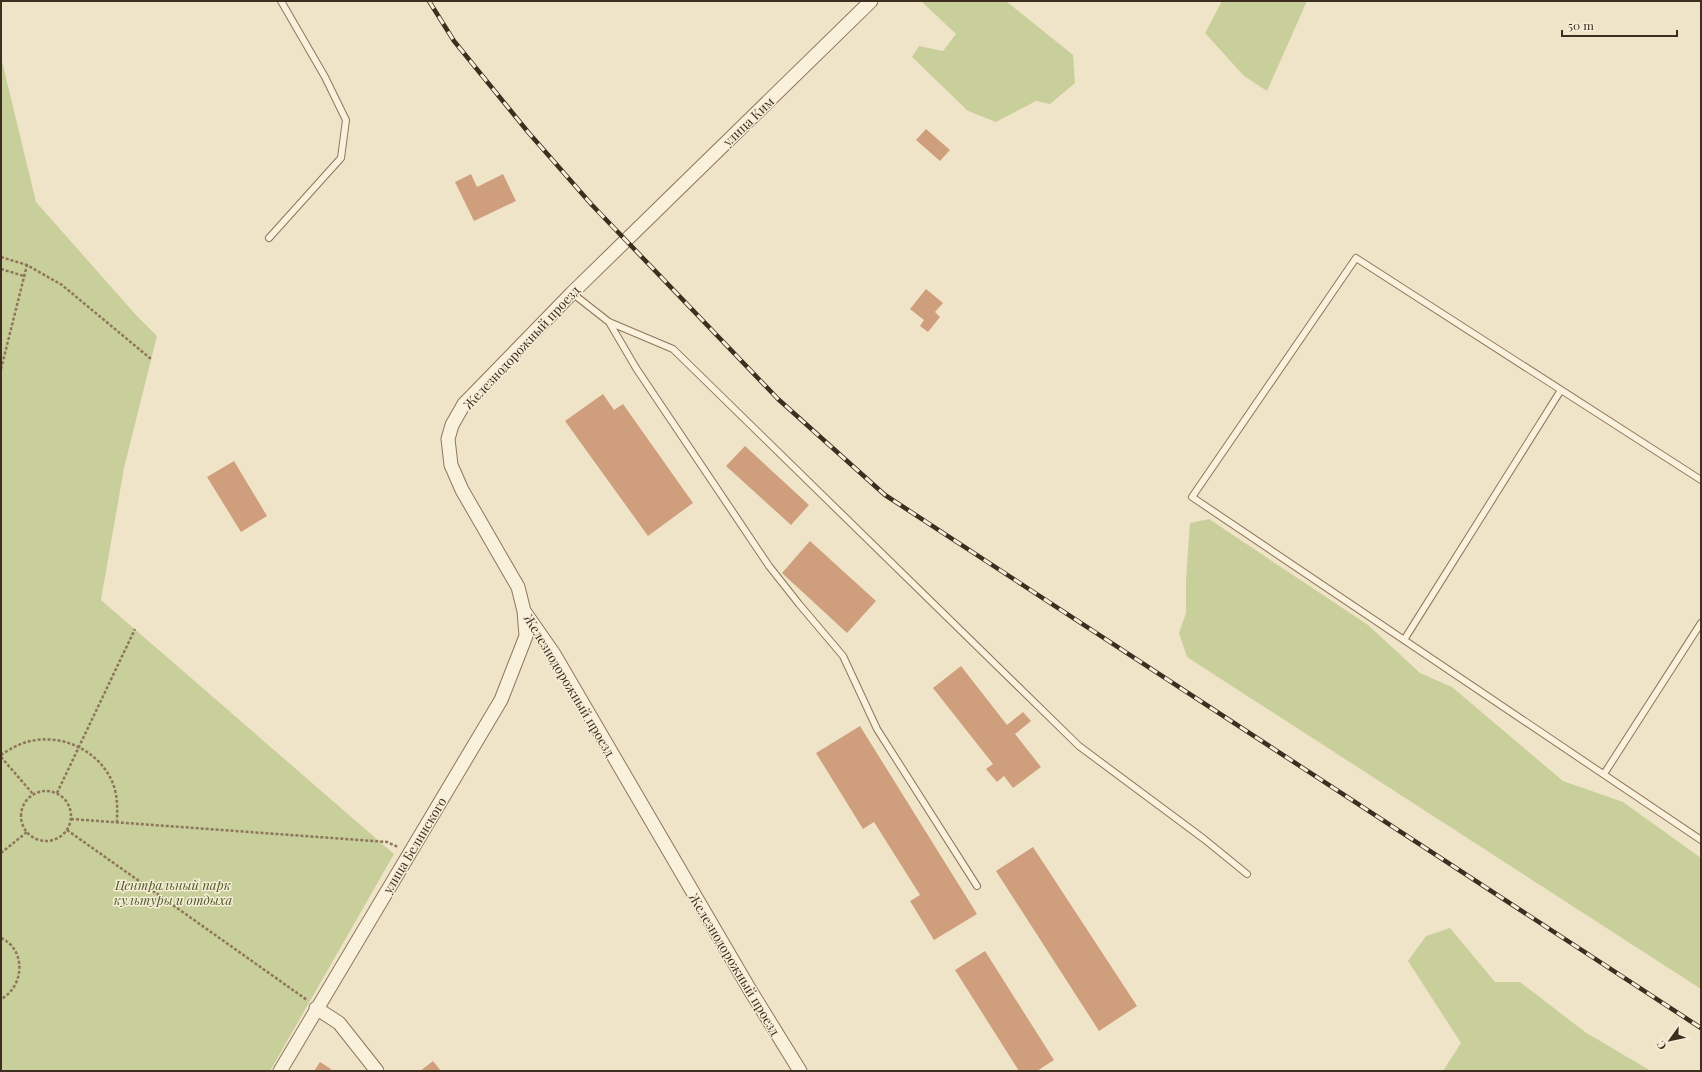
<svg xmlns="http://www.w3.org/2000/svg" width="1702" height="1072" viewBox="0 0 1702 1072" font-family="'Playfair Display',serif">
	<style>
		.green { fill: #c9cf9b }
		.building { fill: #cf9f7d }
		.lines { fill: none; stroke-linecap: round; stroke-linejoin: round }
		.lane-casing { stroke: #8d765c; stroke-width: 8 }
		.street-casing { stroke: #8d765c; stroke-width: 15 }
		.path { stroke: #8d765c; stroke-width: 2.5; stroke-dasharray: 3 2; stroke-linecap: butt }
		.lane { stroke: #faf1dc; stroke-width: 6 }
		.street { stroke: #faf1dc; stroke-width: 13 }
		.rail-casing { stroke: #3d2e20; stroke-width: 4.5 }
		.rail { stroke: #f7eed8; stroke-width: 3; stroke-dasharray: 9; stroke-linecap: butt }
		.labels { text-anchor: middle; dominant-baseline: central; stroke-width: 3; stroke-linejoin: round; paint-order: stroke }
		.street-label { font-size: 13px; fill: #3d2e20; stroke: #f7eed8 }
		.park-label { font-size: 13px; font-style: italic; fill: #4d5a26; stroke: #f7eed8 }
	</style>
	<rect width="100%" height="100%" fill="#f0e4c8"/>
	<!-- green -->
	<path class="green" d="M 921,1 L 1006,1 L 1073,55 L 1075,83 L 1050,104 L 1036,101 L 996,122 L 968,111 L 912,57 L 919,46 L 943,51 L 956,34 Z
		M 1222,1 L 1307,1 L 1267,91 L 1244,76 L 1205,33 Z
		M 1,57 L 36,202 L 136,315 L 157,336 L 124,468 L 101,600 L 394,854 L 270,1071 L 1,1071 Z
		M 1209,519 L 1368,625 L 1420,673 L 1452,687 L 1563,781 L 1623,802 L 1701,858 L 1701,989 L 1187,657 L 1179,633 L 1186,613 L 1186,580 L 1190,523 Z
		M 1450,928 L 1495,982 L 1520,982 L 1585,1032 L 1651,1071 L 1443,1071 L 1461,1043 L 1408,961 L 1426,936 Z"/>
	<!-- building -->
	<path class="building" d="M 926,129 L 950,150 L 940,161 L 916,140 Z
		M 471,174 L 477,187 L 503,174 L 516,201 L 474,221 L 455,182 Z
		M 926,289 L 943,303 L 935,312 L 940,317 L 928,332 L 920,326 L 924,320 L 910,309 Z
		M 603,394 L 614,410 L 623,404 L 693,503 L 648,536 L 565,421 Z
		M 745,446 L 809,505 L 791,525 L 726,466 Z
		M 234,461 L 267,516 L 241,532 L 207,477 Z
		M 810,541 L 876,601 L 847,633 L 782,573 Z
		M 961,666 L 1007,725 L 1023,712 L 1031,721 L 1015,734 L 1041,767 L 1013,788 L 1004,776 L 997,782 L 986,769 L 993,764 L 933,688 Z
		M 860,726 L 977,914 L 934,940 L 910,901 L 920,895 L 874,822 L 863,829 L 816,753 Z
		M 1033,847 L 1137,1006 L 1099,1031 L 996,871 Z
		M 985,951 L 1054,1060 L 1037,1071 L 1019,1071 L 955,970 Z
		M 433,1061 L 441,1071 L 420,1071 Z
		M 320,1062 L 331,1069 L 330,1071 L 314,1071 Z"/>
	<g class="lines">
		<!-- lane casing -->
		<g class="lane-casing">
			<path id="lane" d="M 269,238 L 341,158 L 346,120 L 325,77 L 281,1
				M 572,293 L 609,322 L 673,349 L 1079,746 L 1204,839 L 1247,874
				M 609,322 L 636,368 L 769,566 L 799,604 L 843,656 L 877,729 L 977,886
				M 1701,480 L 1356,258 L 1192,497 L 1701,840
				M 1404,640 L 1561,390
				M 1604,774 L 1701,623"/>
		</g>
		<!-- street casing -->
		<g class="street-casing">
			<path id="street" d="M 316,1008 L 339,1023 L 377,1071
				M 280,1071 L 501,700 L 526,636 L 524,611
				M 800,1071 L 750,990 L 554,654 L 524,611 L 518,587 L 462,490 L 451,465 L 448,439 L 452,425 L 464,404 L 572,293 L 871,1"/>
		</g>
		<!-- path -->
		<path class="path" d="M 1,257 L 27,265 L 62,285 L 151,359
			M 1,269 L 24,276
			M 1,369 L 27,265
			M 1,755 C 10,749 20,743 31,741 C 66,733 106,755 115,790 C 118,802 117,812 117,824
			M 1,757 L 33,794
			M21 816a25 25 0 1 1 50 0a25 25 0 1 1-50 0Z
			M 57,793 L 135,629
			M 71,819 L 387,842 L 398,847
			M 67,830 L 307,1000
			M 1,853 L 27,832
			M 1,938 C 27,950 24,987 1,999"/>
		<!-- lane -->
		<use href="#lane" class="lane"/>
		<!-- street -->
		<use href="#street" class="street"/>
		<!-- rail casing -->
		<g class="rail-casing">
			<path id="rail" d="M 429,1 L 454,41 L 528,132 L 592,205 L 778,399 L 885,495 L 1701,1028"/>
		</g>
		<!-- rail -->
		<use href="#rail" class="rail"/>
	</g>
	<g class="labels">
		<!-- street labels -->
		<g class="street-label">
			<text transform="translate(748 121) rotate(-44)">улица Ким</text>
			<text transform="translate(521 347) rotate(-47)">Железнодорожный проезд</text>
			<text transform="translate(570 685) rotate(59)">Железнодорожный проезд</text>
			<text transform="translate(414 845) rotate(-59)">улица Белинского</text>
			<text transform="translate(735 964) rotate(59)">Железнодорожный проезд</text>
		</g>
		<!-- park labels -->
		<g class="park-label">
			<text x="173" y="884">Центральный парк<tspan x="173" dy="15">культуры и отдыха</tspan></text>
		</g>
	</g>
	<!-- border -->
	<rect width="1702" height="1072" fill="none" stroke="#3d2e20" stroke-width="4"/>
	<!-- north arrow -->
	<g transform="translate(1670 1040) rotate(237)" stroke="#f7eed8" stroke-width="3" paint-order="stroke">
	<path d="M0-3L7 15L0 10L-7 15Z" fill="#3d2e20"/>
	<text y="-6" font-size="11" font-weight="bold" text-anchor="middle" fill="#3d2e20">С</text>
	</g>
	<!-- scale -->
	<path d="M1562 30v6h115v-6" fill="none" stroke="#3d2e20" stroke-width="2"/>
	<text x="1568" y="30" font-size="12" fill="#3d2e20" stroke="#f7eed8" stroke-width="3" paint-order="stroke">50 m</text>
</svg>
